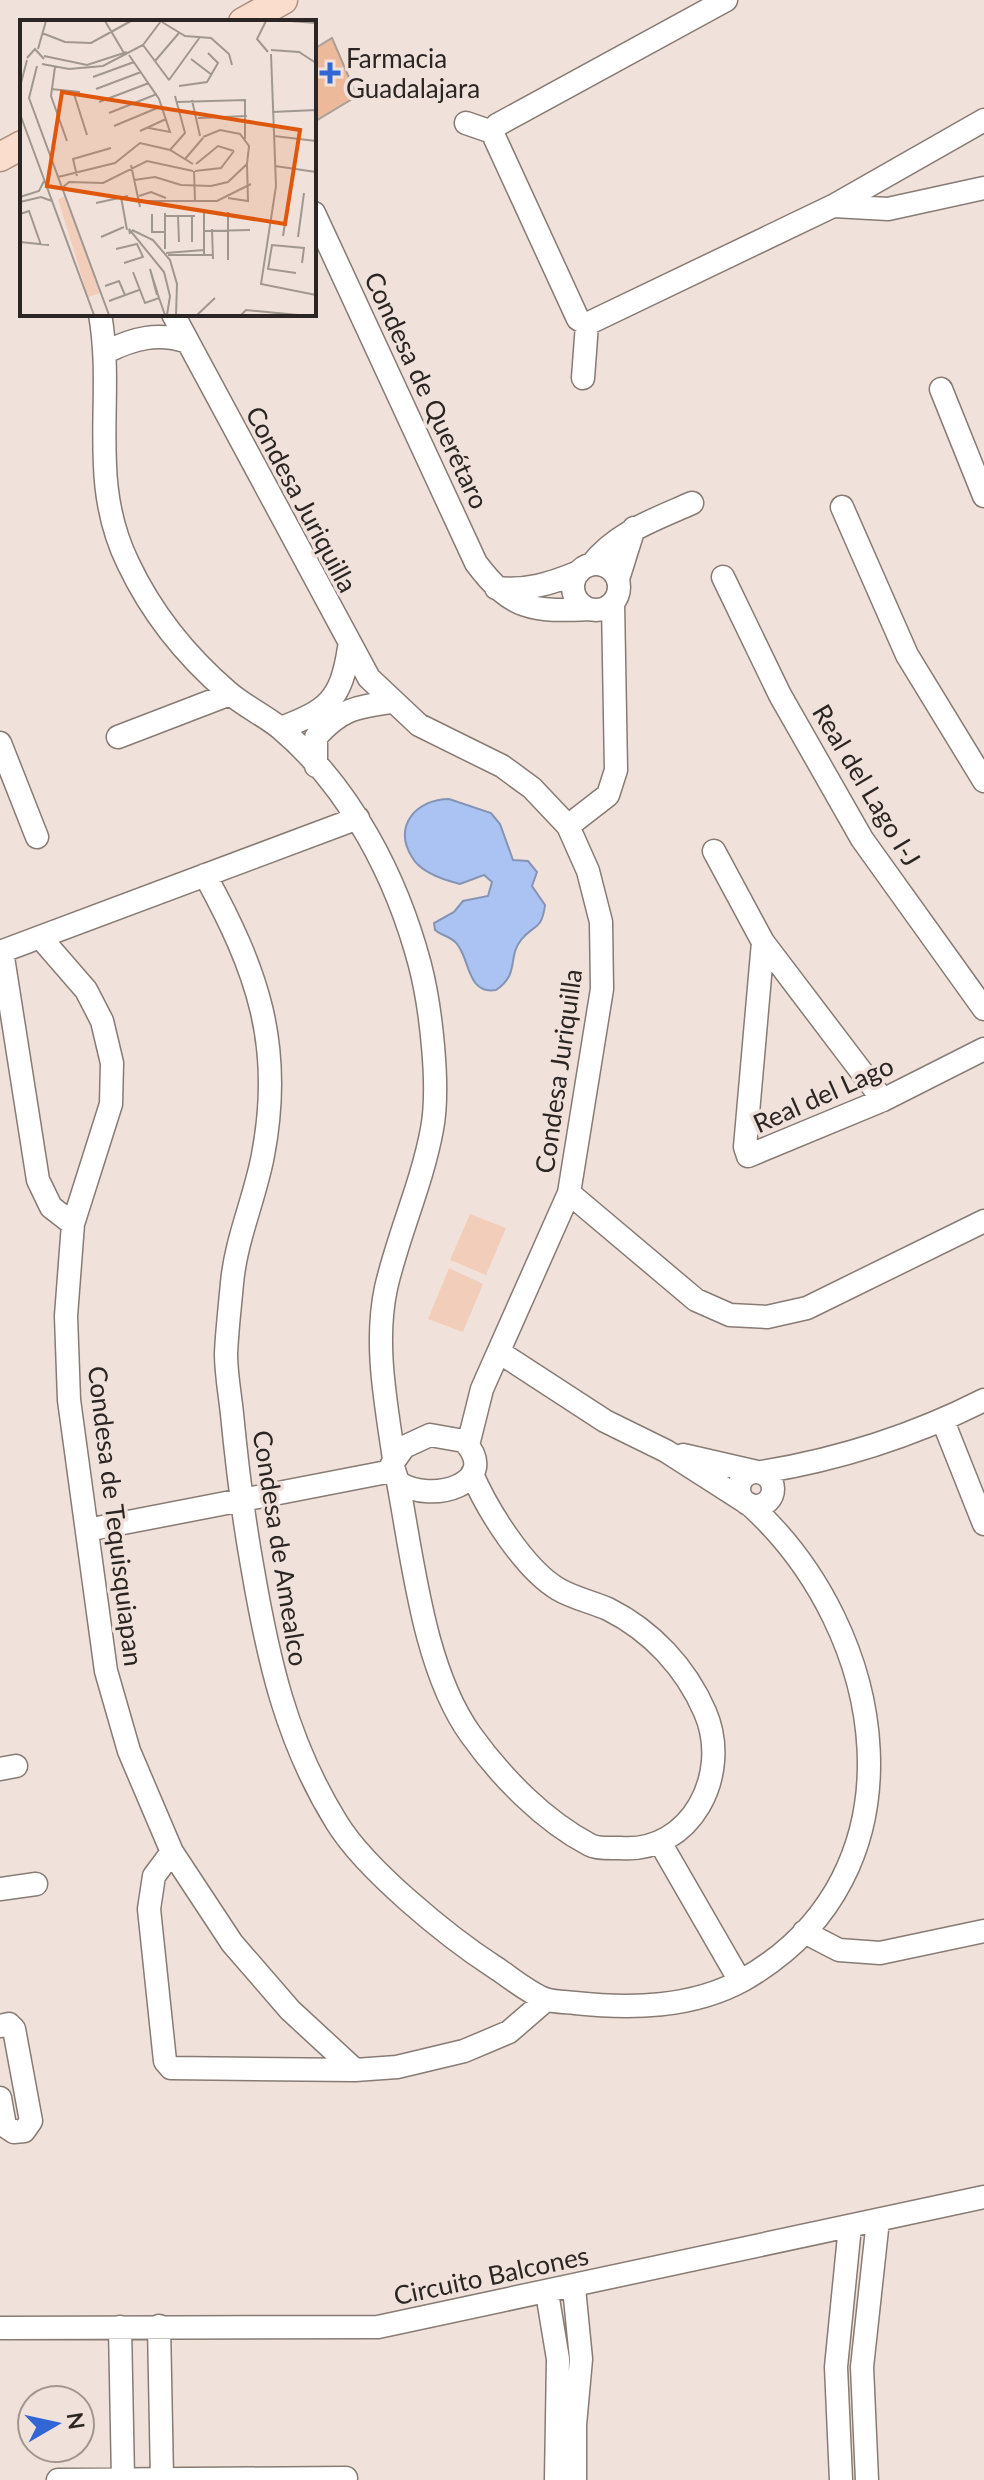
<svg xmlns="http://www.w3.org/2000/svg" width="984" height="2480" viewBox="0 0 984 2480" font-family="Lato,sans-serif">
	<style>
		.green { fill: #f2ceba }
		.water { fill: #abc3f2; stroke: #8594b4; stroke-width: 2 }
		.building { fill: #ecb99b; stroke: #ac9f98; stroke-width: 2 }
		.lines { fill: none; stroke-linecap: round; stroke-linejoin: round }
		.minor-casing { stroke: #877b74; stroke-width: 25 }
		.major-casing { stroke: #af8e7b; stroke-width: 31 }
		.minor { stroke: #fff; stroke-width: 22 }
		.major { stroke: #faddcd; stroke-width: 28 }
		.poi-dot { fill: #3266d4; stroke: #f0e2db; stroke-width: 3 }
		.labels { text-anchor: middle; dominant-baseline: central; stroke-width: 7; stroke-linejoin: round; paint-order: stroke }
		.poi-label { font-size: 26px; fill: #2b2623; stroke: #f0e2db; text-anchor: start }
		.street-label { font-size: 26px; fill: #2b2623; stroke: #f0e2db }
		.inset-road { fill: none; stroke: #a19791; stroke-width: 2 }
		.view { fill: #df560d; fill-opacity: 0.15; stroke: #df560d; stroke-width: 4 }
		.inset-edge { fill: none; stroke: #2b2623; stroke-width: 4 }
	</style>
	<rect width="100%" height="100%" fill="#f0e2db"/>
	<!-- green -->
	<path class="green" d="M 470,1214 L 506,1228 L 486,1275 L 450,1260 Z
		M 449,1268 L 483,1284 L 463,1332 L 428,1319 Z"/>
	<!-- water -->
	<path class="water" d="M 449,799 L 491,813 L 500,824 L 513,860 L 528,861 L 537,872 L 532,886 L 545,905 C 542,931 533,924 521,940 C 507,958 520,974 496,990 C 467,995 470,959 457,944 C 451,936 442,936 435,930 L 434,923 L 454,912 L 463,901 L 488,896 L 492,882 L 484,875 L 460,884 C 444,880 420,872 412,857 C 392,826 417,799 449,799 Z"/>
	<!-- building -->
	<path class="building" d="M 332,38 L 357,96 L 314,122 L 314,49 Z"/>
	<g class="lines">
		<!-- minor casing -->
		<g class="minor-casing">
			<path id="minor" d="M 466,123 L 492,132
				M 492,132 L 578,319 L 587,324 L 833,206 L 984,120
				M 492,132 L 497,125 L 726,0
				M 834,206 L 888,209 L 984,188
				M 314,213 L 476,563 C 511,610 533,612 589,609
				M 100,314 C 115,400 87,479 128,563 C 152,614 185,655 228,692 C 244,706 264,715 280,728 C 351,788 397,878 420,965 C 431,1008 440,1087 432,1129 C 422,1184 398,1235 386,1288 C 374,1344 386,1403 394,1459
				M 173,314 L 369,678 L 419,725 L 502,766 L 532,788 L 568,826 L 588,871 L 601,922 L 602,989 L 569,1193 L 482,1389 L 468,1445
				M 106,352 C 134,338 158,332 188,342
				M 583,378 L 587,324
				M 941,389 L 984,496
				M 842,507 L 907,655 L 984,781
				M 592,564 C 617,532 656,519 692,503
				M573 587a23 23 0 1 1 46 0a23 23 0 1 1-46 0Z
				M 723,577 L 780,695 L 862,839 L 984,1009
				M 618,579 L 634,528
				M 496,588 C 527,591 550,584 579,572
				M 281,728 C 328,710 341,700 349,648
				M 118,737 L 230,694
				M 0,743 L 37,837
				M 316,766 L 316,737 C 341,709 356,707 391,702
				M 568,826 L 608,795 L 616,770 L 613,603
				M 714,851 L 763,942 L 883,1100
				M 205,875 C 257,970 284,1044 263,1155 C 255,1198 236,1239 232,1283 C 230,1306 227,1330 226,1354 C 226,1374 230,1394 232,1414 C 237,1465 243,1515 252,1565 C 268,1659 286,1741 337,1823 C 366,1870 447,1936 493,1966 C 509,1976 527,1992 545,1999 C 553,2002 566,2002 575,2003 C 631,2009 692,2008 743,1980 C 930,1874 889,1630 749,1504
				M 40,937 L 86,990 L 102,1021 L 112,1063 L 111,1104 L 73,1224 L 66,1316 L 69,1400 L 106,1671 L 129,1751 L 172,1852 L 232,1943 L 290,2010 L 355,2070
				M 763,942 L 745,1147 L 748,1156 L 883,1100 L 984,1049
				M 2,951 L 38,1180 L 51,1207 L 73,1224
				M 0,952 L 358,818
				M 569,1193 L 696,1300 L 730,1315 L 767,1317 L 807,1308 L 984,1221
				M 499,1352 L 605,1421 L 666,1451 L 744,1501
				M 943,1421 L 984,1524
				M 430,1435 L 464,1441 C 503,1483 431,1505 398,1482 L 392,1464 L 404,1447 Z
				M 683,1455 L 757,1472
				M 762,1472 C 841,1459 913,1436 984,1400
				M739 1489a17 17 0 1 1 34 0a17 17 0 1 1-34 0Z
				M 398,1482 C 413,1561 424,1670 471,1735 C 501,1777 544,1821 590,1845 C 598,1849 611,1848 620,1848 C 691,1854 732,1774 705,1712 C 686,1668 652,1631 608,1609 C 592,1602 573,1598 558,1589 C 524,1569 487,1509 472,1474
				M 87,1530 L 392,1471
				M 0,1769 L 16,1766
				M 661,1844 L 740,1981
				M 172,1852 L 154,1876 L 149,1909 L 165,2061 L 171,2068 L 355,2070 L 397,2067 L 464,2051 L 509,2032 L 546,2000
				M 0,1889 L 36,1884
				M 804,1932 L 839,1950 L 880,1953 L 984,1931
				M 0,2026 L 9,2024 L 14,2029 L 31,2121 L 24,2131 L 14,2132 L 5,2126 L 0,2098
				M 574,2288 L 581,2359 L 575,2425 L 575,2480
				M 547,2293 L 558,2359 L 556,2480
				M 159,2326 L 162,2478
				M 120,2327 L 123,2479
				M 0,2328 L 378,2327 L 984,2197
				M 58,2480 L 346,2478
				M 841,2480 L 836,2367 L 850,2226
				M 867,2480 L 862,2367 L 878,2220"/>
		</g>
		<!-- major casing -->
		<g class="major-casing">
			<path id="major" d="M 243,22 L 283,0
				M 0,157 L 22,145"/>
		</g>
		<!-- minor -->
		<use href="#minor" class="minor"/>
		<!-- major -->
		<use href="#major" class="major"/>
	</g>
	<!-- markers -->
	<path class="poi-dot" d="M326 61h8v8h8v8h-8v8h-8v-8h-8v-8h8z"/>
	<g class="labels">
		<!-- poi labels -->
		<g class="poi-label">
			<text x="346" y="58">Farmacia<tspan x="346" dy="30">Guadalajara</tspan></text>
		</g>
		<!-- street labels -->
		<g class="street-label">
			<text transform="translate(427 390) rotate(65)">Condesa de Querétaro</text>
			<text transform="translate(302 499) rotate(62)">Condesa Juriquilla</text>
			<text transform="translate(867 785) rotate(59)">Real del Lago I-J</text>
			<text transform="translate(558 1071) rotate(-82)">Condesa Juriquilla</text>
			<text transform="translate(823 1094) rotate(-24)">Real del Lago</text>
			<text transform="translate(116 1516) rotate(83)">Condesa de Tequisquiapan</text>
			<text transform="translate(281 1548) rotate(81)">Condesa de Amealco</text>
			<text transform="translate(491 2275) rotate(-12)">Circuito Balcones</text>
		</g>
	</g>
	<!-- overview -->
	<g transform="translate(20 20)">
		<rect width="296" height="296" fill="#f0e2db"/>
		<path d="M 45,176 L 81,273 L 68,277 L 38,179 Z" fill="#f2ceba"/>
		<path class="inset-road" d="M 47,1 L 72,1M 85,1 L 104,33M 246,1 L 237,19 L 248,32M 270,1 L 296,3M 142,2 L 165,16 L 191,18 L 209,34 L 212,45M 22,13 L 45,22 L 71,23 L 111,1M 123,25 L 149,60M 18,29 L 26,1M 251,30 L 279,32 L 296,43M 251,34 L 256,166 L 241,264 L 296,275M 109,35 L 139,79 L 150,112 L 129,108M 24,36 L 67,45 L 107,32M 7,38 L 15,29 L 24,39M 171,39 L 192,55M 135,41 L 159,13M 22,44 L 49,49 L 83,46 L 123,25 L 141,1M 17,46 L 9,78 L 89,295M 35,47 L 31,76 L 47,121M 73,57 L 114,42M 149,60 L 180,17M 159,66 L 187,62 L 198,43 L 188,33M 0,67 L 7,40M 31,69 L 60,72M 76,69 L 121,52M 53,71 L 67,115M 172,80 L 180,116M 79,82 L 129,63M 157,82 L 225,80 L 225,119M 252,92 L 296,90M 89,93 L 137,74M 0,94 L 74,295M 178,98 L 227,96M 94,106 L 142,86M 120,111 L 146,99M 254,116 L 296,121M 150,130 L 165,113 L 155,76M 165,139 L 183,118M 176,144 L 198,126 L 214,131M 111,145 L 120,187M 255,146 L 296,152M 174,151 L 175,181M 175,151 L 201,148 L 214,131M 57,156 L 53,139 L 91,128M 38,157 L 95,143 L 120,123 L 150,130 L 173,144M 114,160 L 135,157 L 161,165 L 191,166 L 208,162 L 227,144 L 229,126 L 220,114 L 200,110 L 183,117M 42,168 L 49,162 L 83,163 L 127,141 L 173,151M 119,176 L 131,172 L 146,178M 0,177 L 19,171 L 24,161M 101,177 L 107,210M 208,178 L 228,181 L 227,144M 119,181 L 197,181 L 231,164M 0,182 L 21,177 L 32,181M 76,183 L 108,176M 184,192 L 184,235M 0,194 L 9,191 L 21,225M 132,194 L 132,212 L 145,212M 145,196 L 175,196M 158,196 L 159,222M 172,196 L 172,222M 192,209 L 193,239M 112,210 L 133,220 L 150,240 L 157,264 L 156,295M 185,211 L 230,210M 110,214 L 109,209 L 144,252 L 150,276 L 147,295M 263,216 L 270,171M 81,217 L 104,207M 278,217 L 284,173M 0,222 L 29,225M 96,229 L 117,224 L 123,237 L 104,243M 145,229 L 145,193M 146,233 L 184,230M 148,235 L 193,235M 208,240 L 208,192M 113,252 L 125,283 L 139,278 L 145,295M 276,253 L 248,249 L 252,225 L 284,228 L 282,243M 85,266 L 99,261 L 105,275M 137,275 L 130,249 L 139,278M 89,281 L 119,270M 177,295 L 195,278M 221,295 L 226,290 L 278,295"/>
		<path class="view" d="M 42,72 L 280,110 L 265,204 L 27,166 Z"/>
		<rect width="296" height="296" class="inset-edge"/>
	</g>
	<!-- north arrow -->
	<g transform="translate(56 2424) rotate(81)"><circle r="38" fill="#f0e2db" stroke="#a19791" stroke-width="2"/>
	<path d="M0-6L14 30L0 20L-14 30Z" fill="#3266d4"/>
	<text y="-12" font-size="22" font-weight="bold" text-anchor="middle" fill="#2b2623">N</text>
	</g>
</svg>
